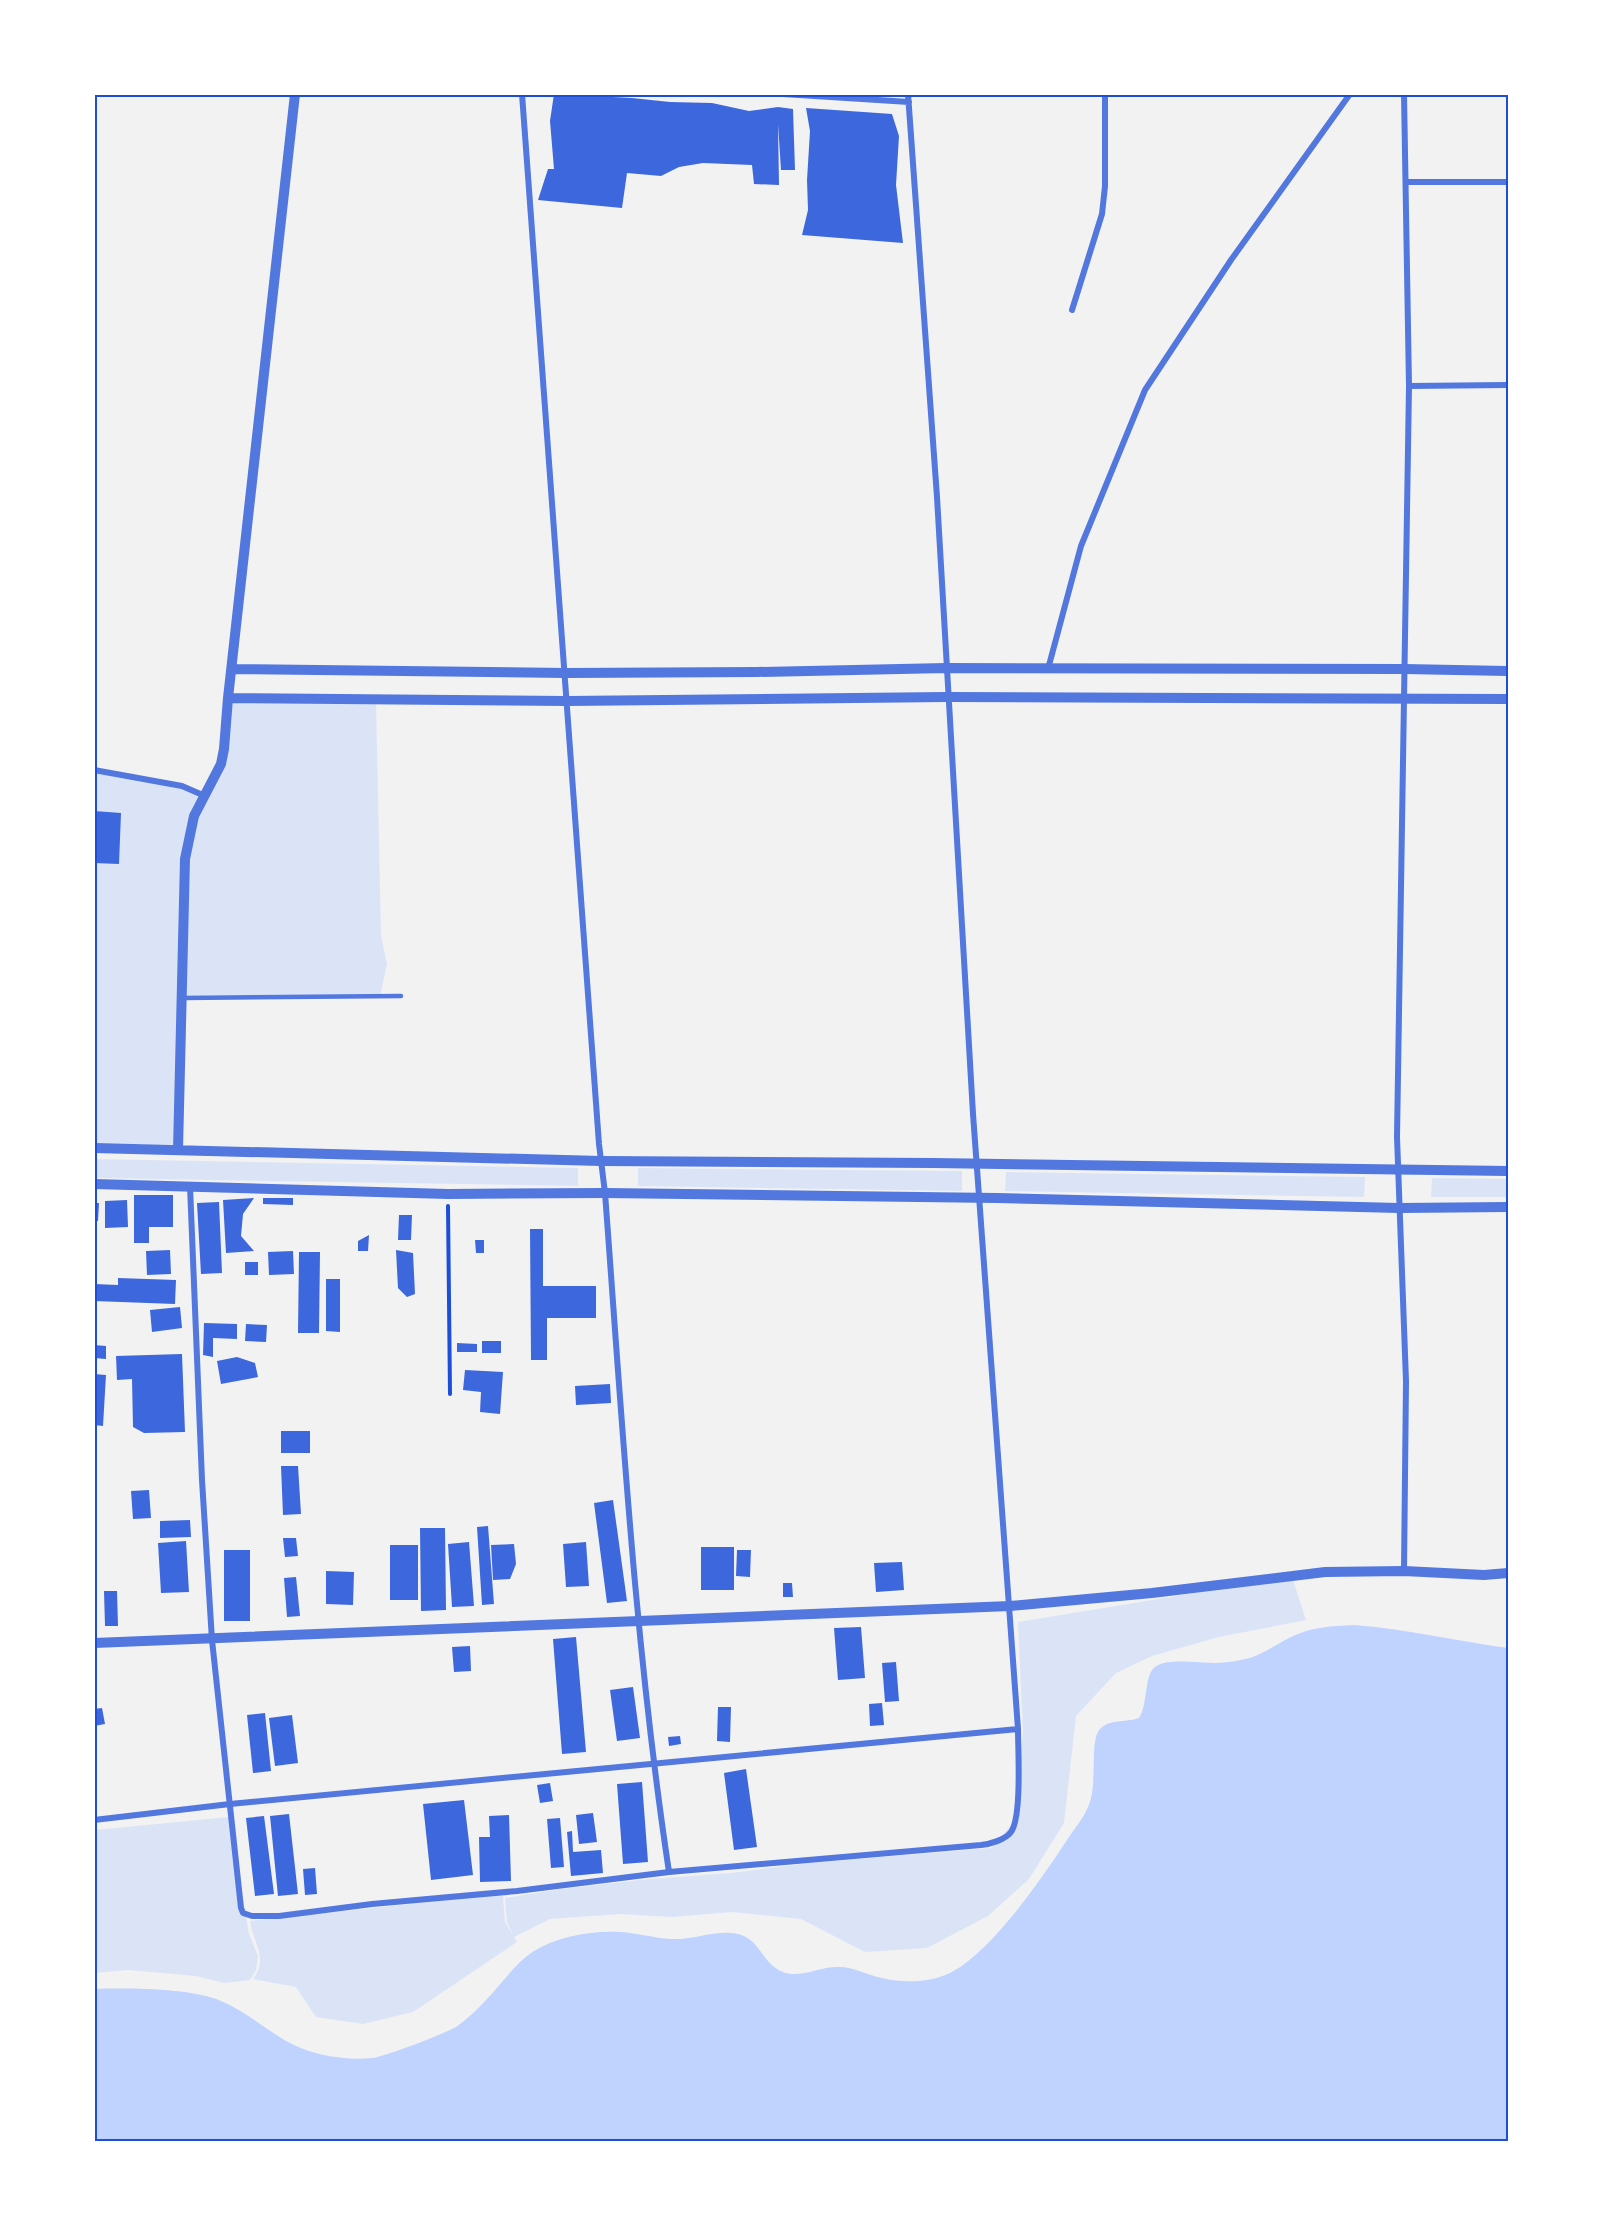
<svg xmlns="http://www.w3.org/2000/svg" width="1603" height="2236" viewBox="0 0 1603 2236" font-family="'Roboto Condensed',sans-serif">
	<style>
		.green { fill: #dbe4f7 }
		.water { fill: #bfd3fe }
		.building { fill: #3d67dc }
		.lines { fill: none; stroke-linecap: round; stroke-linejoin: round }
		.path { stroke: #1d4ed8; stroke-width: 4 }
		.service { stroke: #5277de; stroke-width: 4.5 }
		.minor { stroke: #5277de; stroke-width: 6 }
		.tertiary { stroke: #5277de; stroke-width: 10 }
		.neatline { fill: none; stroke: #1d4ed8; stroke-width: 2 }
	</style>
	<rect width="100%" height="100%" fill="#f2f2f2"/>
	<!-- green -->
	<path class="green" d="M 376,702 L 381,935 L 387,964 L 380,996 L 185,996 L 181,1152 L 95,1150 L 95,771 L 191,787 L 206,796 L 223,766 L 230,703 Z
		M 95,1159 L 578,1168 L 578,1186 L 95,1178 Z
		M 638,1168 L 962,1171 L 962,1191 L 638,1186 Z
		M 1006,1172 L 1365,1177 L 1364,1197 L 1005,1191 Z
		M 1432,1178 L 1508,1179 L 1508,1197 L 1431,1197 Z
		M 1292,1577 L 1306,1620 L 1219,1637 L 1152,1656 L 1116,1673 L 1076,1716 L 1064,1823 L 1029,1879 L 988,1916 L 927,1948 L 865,1952 L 801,1919 L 732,1912 L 672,1917 L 620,1914 L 550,1919 L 514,1937 L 517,1942 L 413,2012 L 363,2024 L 316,2017 L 296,1987 L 253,1979 C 269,1959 253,1943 250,1921 L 495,1895 L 503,1896 L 505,1922 L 513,1935 L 507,1922 L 505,1898 L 561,1889 L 649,1879 L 731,1873 L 809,1863 L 991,1848 L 1013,1823 L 1023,1733 L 1018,1622 Z
		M 229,1817 L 249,1934 L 258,1956 L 256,1970 L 250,1980 L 224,1983 L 196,1976 L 128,1970 L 95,1973 L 95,1830 Z"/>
	<!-- water -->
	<path class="water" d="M 1354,1625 C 1406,1629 1457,1641 1508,1648 L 1508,2141 L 95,2141 L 95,1989 C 128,1988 191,1988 221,2001 C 245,2011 264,2028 286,2041 C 311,2055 344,2061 373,2058 C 389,2055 441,2035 456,2027 C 466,2020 477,2010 485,2001 C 501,1985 515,1963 534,1951 C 558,1936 593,1930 621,1932 C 637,1933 654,1938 671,1939 C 689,1940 704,1934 722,1933 C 761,1930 758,1962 783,1972 C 799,1979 821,1966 839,1967 C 854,1967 867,1975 882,1978 C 904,1983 929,1983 950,1973 C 991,1953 1042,1878 1067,1840 C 1074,1829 1083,1819 1088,1807 C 1098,1786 1090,1746 1098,1732 C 1106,1718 1126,1723 1139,1718 C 1148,1705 1144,1675 1155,1667 C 1167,1658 1199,1663 1214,1663 C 1223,1663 1232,1662 1241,1660 C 1261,1657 1274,1645 1291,1637 C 1311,1627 1332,1626 1354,1625 Z"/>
	<!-- building -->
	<path class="building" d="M 554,94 L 632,98 L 670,102 L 712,103 L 749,111 L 778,107 L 793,109 L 795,170 L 781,170 L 778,124 L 779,185 L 754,184 L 752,165 L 703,163 L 679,167 L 661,176 L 627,173 L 622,208 L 538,200 L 548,169 L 554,169 L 550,121 Z
		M 806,108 L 892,114 L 899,136 L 896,185 L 903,243 L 802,235 L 808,210 L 807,180 L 810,131 Z
		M 94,811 L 121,813 L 119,864 L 94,863 Z
		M 134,1195 L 173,1195 L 173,1227 L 149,1227 L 149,1243 L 134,1243 Z
		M 254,1198 L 243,1214 L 241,1236 L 254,1251 L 226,1253 L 223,1200 Z
		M 263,1198 L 293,1198 L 293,1205 L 263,1204 Z
		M 127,1200 L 128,1227 L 105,1228 L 105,1201 Z
		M 219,1202 L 222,1273 L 201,1274 L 197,1203 Z
		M 94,1203 L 99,1203 L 98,1221 L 94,1221 Z
		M 399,1215 L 412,1215 L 411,1240 L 398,1240 Z
		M 530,1229 L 543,1229 L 543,1286 L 596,1286 L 596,1318 L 547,1318 L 547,1360 L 531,1360 Z
		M 369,1235 L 368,1251 L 358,1251 L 358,1241 Z
		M 475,1240 L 484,1240 L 484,1253 L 476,1253 Z
		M 170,1250 L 171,1274 L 147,1275 L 146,1251 Z
		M 396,1250 L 413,1253 L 415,1294 L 407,1297 L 398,1288 Z
		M 293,1251 L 294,1274 L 269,1275 L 268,1252 Z
		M 299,1252 L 320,1252 L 319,1333 L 298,1333 Z
		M 245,1262 L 258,1262 L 258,1275 L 245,1275 Z
		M 118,1278 L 176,1280 L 175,1304 L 94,1301 L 94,1284 L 118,1285 Z
		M 326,1279 L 340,1279 L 340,1332 L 326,1331 Z
		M 180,1307 L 182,1328 L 152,1332 L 150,1310 Z
		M 204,1323 L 237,1324 L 237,1339 L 213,1338 L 213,1357 L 203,1355 Z
		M 246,1324 L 267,1325 L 266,1342 L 245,1341 Z
		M 482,1341 L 501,1341 L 501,1353 L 482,1353 Z
		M 457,1343 L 477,1344 L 477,1352 L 457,1352 Z
		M 94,1345 L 106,1346 L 106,1359 L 94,1358 Z
		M 182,1354 L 185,1432 L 144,1433 L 133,1427 L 132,1379 L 117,1380 L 116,1356 Z
		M 237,1357 L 255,1363 L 258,1377 L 221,1384 L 217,1361 Z
		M 465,1370 L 503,1372 L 500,1414 L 480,1412 L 481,1392 L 463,1390 Z
		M 94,1374 L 106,1375 L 103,1426 L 94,1425 Z
		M 610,1384 L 611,1403 L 576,1405 L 575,1386 Z
		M 281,1431 L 310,1431 L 310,1453 L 281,1453 Z
		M 281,1466 L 298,1466 L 301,1514 L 283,1515 Z
		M 149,1490 L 151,1518 L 133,1519 L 131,1491 Z
		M 613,1500 L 627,1601 L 607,1603 L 594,1503 Z
		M 190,1520 L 191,1537 L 160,1538 L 160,1521 Z
		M 488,1526 L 494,1604 L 482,1605 L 477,1527 Z
		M 420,1528 L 445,1528 L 446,1610 L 421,1611 Z
		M 283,1538 L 296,1538 L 298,1556 L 285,1557 Z
		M 186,1541 L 189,1592 L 161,1593 L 158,1543 Z
		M 469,1542 L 474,1606 L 452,1607 L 448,1544 Z
		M 586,1542 L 589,1586 L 566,1587 L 563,1544 Z
		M 514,1544 L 516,1564 L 510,1579 L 493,1580 L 491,1545 Z
		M 390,1545 L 418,1545 L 418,1600 L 390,1600 Z
		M 701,1547 L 734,1547 L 734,1590 L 701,1590 Z
		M 224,1550 L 250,1550 L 250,1621 L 224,1621 Z
		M 737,1550 L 751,1550 L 750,1577 L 736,1576 Z
		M 902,1562 L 904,1590 L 876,1592 L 874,1563 Z
		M 326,1571 L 354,1572 L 353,1605 L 326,1604 Z
		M 296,1577 L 300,1616 L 287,1617 L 284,1578 Z
		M 783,1583 L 792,1583 L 793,1597 L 783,1597 Z
		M 104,1591 L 117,1591 L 118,1626 L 105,1626 Z
		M 861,1627 L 865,1678 L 838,1680 L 834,1628 Z
		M 576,1637 L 586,1752 L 562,1754 L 553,1639 Z
		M 470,1646 L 471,1671 L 454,1672 L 452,1647 Z
		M 896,1662 L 899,1701 L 885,1702 L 882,1663 Z
		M 633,1687 L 640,1738 L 617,1741 L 610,1690 Z
		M 882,1703 L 884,1725 L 870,1726 L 869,1704 Z
		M 718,1707 L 731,1707 L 730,1742 L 717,1741 Z
		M 102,1708 L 105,1724 L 94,1726 L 94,1709 Z
		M 265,1713 L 271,1771 L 253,1773 L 247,1715 Z
		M 292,1715 L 298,1763 L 275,1766 L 269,1718 Z
		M 680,1736 L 681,1744 L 669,1746 L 668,1737 Z
		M 746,1769 L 757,1847 L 734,1850 L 724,1773 Z
		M 642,1782 L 648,1862 L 623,1864 L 617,1784 Z
		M 550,1783 L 553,1801 L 540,1803 L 537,1785 Z
		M 464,1800 L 473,1875 L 431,1880 L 423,1804 Z
		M 593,1813 L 597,1842 L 579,1844 L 576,1815 Z
		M 289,1814 L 298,1894 L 278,1896 L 270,1816 Z
		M 509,1815 L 511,1881 L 480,1882 L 479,1837 L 490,1837 L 489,1816 Z
		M 264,1816 L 274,1894 L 255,1896 L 246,1818 Z
		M 560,1818 L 564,1867 L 551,1868 L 547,1819 Z
		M 572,1831 L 573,1852 L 601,1850 L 603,1873 L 571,1876 L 567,1832 Z
		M 315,1868 L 317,1894 L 305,1895 L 303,1869 Z"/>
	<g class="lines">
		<!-- path -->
		<path class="path" d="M 448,1206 L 450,1394"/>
		<!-- service -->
		<path class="service" d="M 182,998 L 401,996"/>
		<!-- minor -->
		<path class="minor" d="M 522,94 L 599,1144 L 605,1193 C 622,1419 635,1647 669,1872
			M 783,94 L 909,102
			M 1407,182 L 1508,182
			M 1072,310 L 1102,214 L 1105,186 L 1105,94
			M 1409,386 L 1508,385
			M 1048,669 L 1081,546 L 1145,390 L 1231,260 L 1350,94
			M 94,770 L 182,786 L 205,796
			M 190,1186 L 202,1480 L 212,1640 L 241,1908 L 243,1913 L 252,1916 L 279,1916 L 372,1904 L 517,1891 L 669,1872 L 981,1845 C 990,1844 1005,1840 1011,1832 C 1022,1817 1018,1751 1018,1729 L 973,1114 L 937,497 L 908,94
			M 1404,1571 L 1406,1381 L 1397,1137 L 1409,386 L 1404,94
			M 94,1820 L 230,1804 L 1018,1729"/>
		<!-- tertiary -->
		<path class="tertiary" d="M 232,669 L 566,673 L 757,672 L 946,668 L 1404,669 L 1508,671
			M 228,698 L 567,701 L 947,697 L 1508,699
			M 94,1148 L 601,1161 L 933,1163 L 1508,1171
			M 178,1150 L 185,859 L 194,816 L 221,764 L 224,749 L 228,698 L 295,94
			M 94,1184 L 448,1194 L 605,1193 L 997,1198 L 1399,1208 L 1508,1207
			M 94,1643 L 1010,1606 L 1152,1593 L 1325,1572 L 1404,1571 L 1484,1575 L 1508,1573"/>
	</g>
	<!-- border -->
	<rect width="1603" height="2236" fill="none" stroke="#ffffff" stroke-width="192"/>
	<rect x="96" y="96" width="1411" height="2044" class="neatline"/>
</svg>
